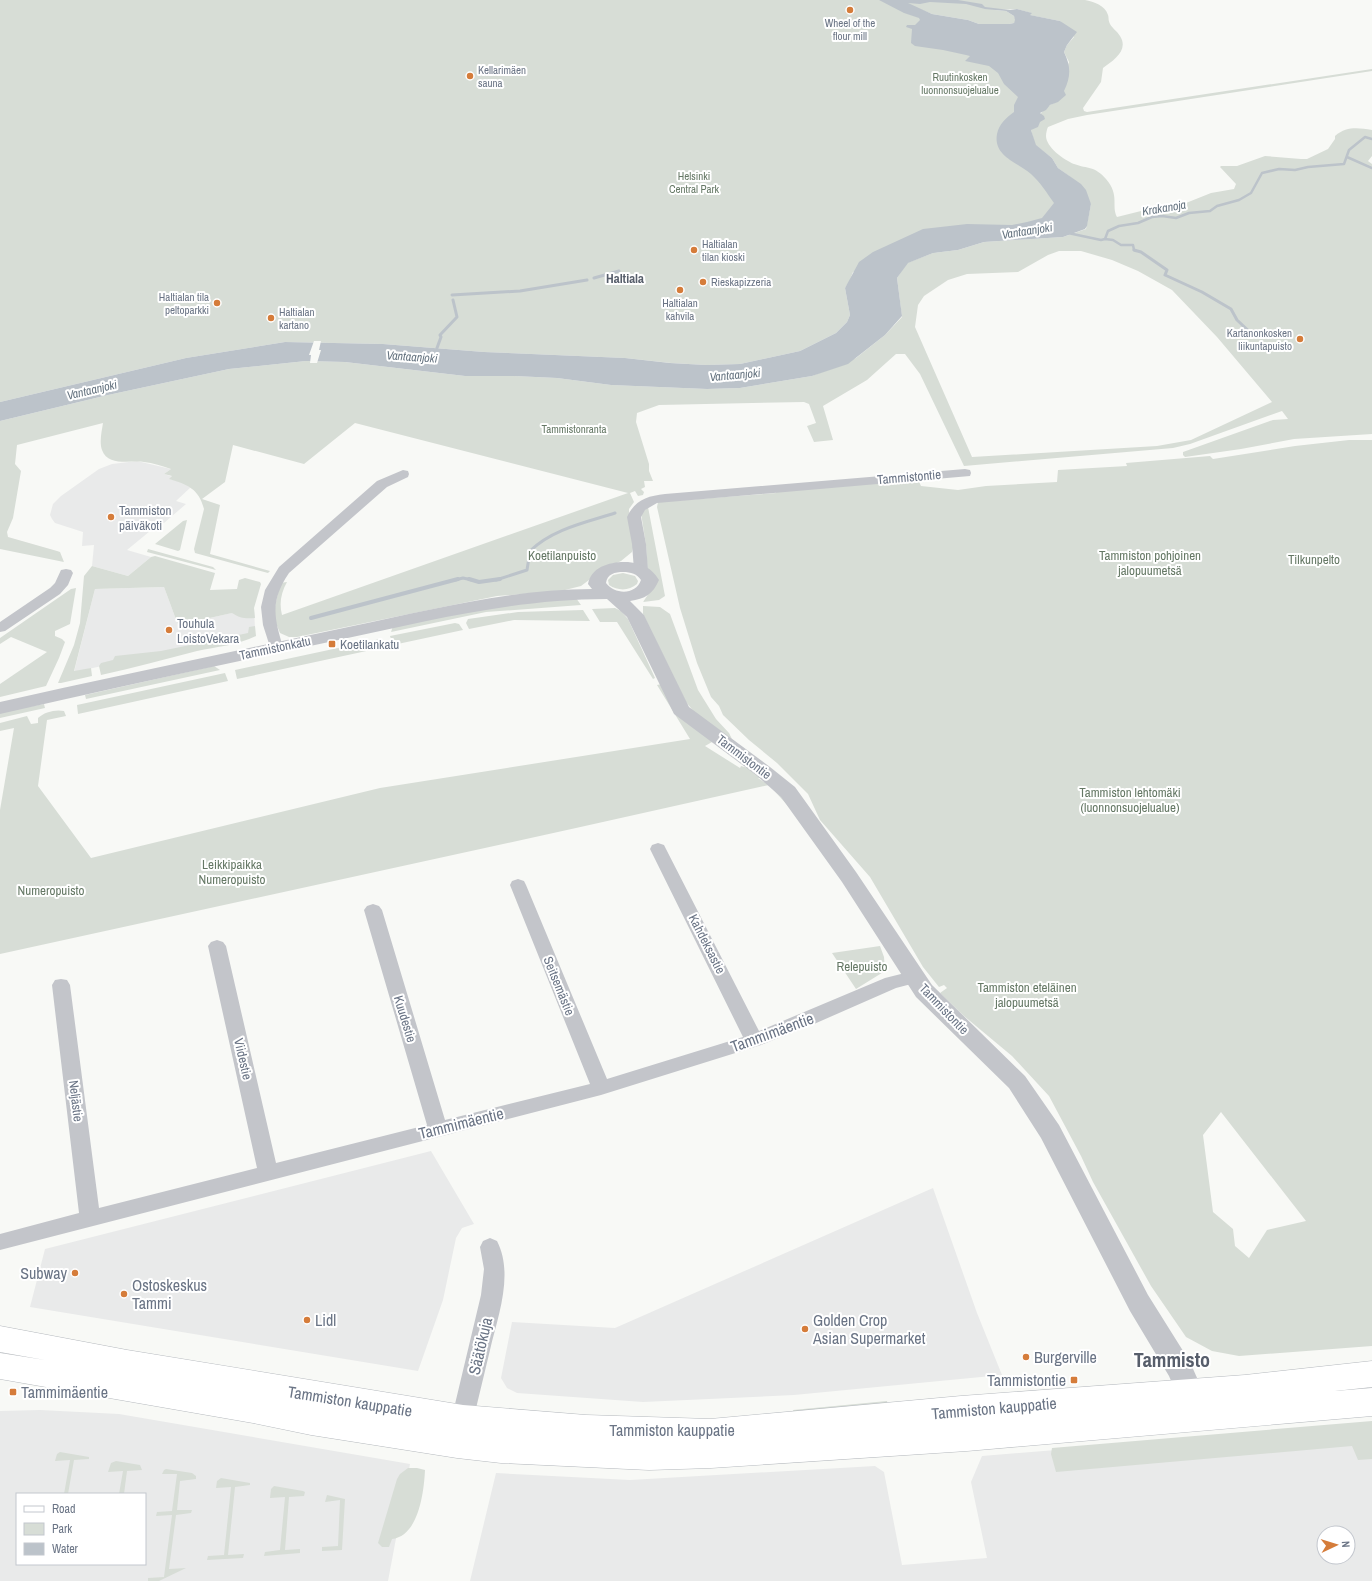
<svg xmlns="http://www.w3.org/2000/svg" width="1372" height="1581" viewBox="0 0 1372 1581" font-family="'Archivo Narrow',sans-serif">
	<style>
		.built { fill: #e9eaea; fill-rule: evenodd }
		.green { fill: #d7ddd6; fill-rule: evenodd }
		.water { fill: #bcc3ca; fill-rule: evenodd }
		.pier { fill: #f8f9f6 }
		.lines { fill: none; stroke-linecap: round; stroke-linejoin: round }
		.stream-far2 { stroke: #bcc3ca; stroke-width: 2.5 }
		.stream-far1 { stroke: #bcc3ca; stroke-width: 3 }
		.stream { stroke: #bcc3ca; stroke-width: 4 }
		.secondary-casing { stroke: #b5b9be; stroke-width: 1 }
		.minor { fill: #c3c5ca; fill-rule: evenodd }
		.tertiary { fill: #c3c5ca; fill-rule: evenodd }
		.secondary { fill: #fff; fill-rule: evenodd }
		.poi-dot { fill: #d57c3a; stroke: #fff; stroke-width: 1.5 }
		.labels { text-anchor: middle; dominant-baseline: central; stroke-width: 4; stroke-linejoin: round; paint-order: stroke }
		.far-poi-label { font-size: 11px; fill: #6a7485; stroke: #fff; text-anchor: start }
		.far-park-label { font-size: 11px; fill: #657865; stroke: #fff }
		.far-water-label { font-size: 12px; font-style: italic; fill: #667480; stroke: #fff }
		.far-quarter-label { font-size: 13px; font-weight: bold; fill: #575e6b; stroke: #fff }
		.street-label { font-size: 13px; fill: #6a7485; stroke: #fff }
		.poi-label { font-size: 13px; fill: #6a7485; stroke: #fff; text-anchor: start }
		.park-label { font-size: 13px; fill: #657865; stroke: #fff }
		.near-street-label { font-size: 16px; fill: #6a7485; stroke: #fff }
		.near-poi-label { font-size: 16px; fill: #6a7485; stroke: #fff; text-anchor: start }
		.near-district-label { font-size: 20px; font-weight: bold; fill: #575e6b; stroke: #fff }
	</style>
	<rect width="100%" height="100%" fill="#f8f9f6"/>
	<!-- built -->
	<path class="built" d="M 137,461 L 171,469 L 164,474 L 173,477 L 170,479 L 186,483 L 191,487 L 176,501 L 186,504 L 164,523 L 161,522 L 127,550 L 151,557 L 128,576 L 92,566 L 94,545 L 82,546 L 83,532 L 55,523 L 52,519 L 50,515 L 53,504 L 61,496 L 99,469 L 112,464 Z
		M 164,587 L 178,625 L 254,608 L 255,629 L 247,635 L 74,672 L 95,589 Z
		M 431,1151 L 474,1224 L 462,1228 L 456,1238 L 443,1300 L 418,1371 L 30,1307 L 45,1249 Z
		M 933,1188 L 977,1313 L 1002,1375 L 794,1395 L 643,1402 L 517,1393 L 507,1388 L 501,1378 L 512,1322 L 615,1328 Z
		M 40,1410 L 119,1414 L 410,1464 L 388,1581 L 0,1581 L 0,1411 ZM 17,1494 L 145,1494 L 145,1564 L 17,1564 Z
		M 1372,1424 L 1372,1581 L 470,1581 L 496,1473 L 630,1480 L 875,1466 L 884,1472 L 902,1565 L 987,1558 L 971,1482 L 982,1456 ZM 1324,1533 L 1348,1533 L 1348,1557 L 1324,1557 Z"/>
	<!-- green -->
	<path class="green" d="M 0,0 L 889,0 L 1030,81 L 1015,121 L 1071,205 L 1013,234 L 853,272 L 849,282 L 845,288 L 850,315 L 847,322 L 836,333 L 800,351 L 740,364 L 706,365 L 671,363 L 625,358 L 484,352 L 383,344 L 285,342 L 186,358 L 0,402 Z
		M 897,0 L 1085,0 C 1094,2 1105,5 1108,15 C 1109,18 1108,20 1110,24 C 1112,28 1117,31 1120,36 C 1129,50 1114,60 1103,68 L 1101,82 L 1083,108 L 1084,111 L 1087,112 L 1372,69 L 1372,71 L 1087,115 L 1068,119 L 1048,127 C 1047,129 1046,133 1046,136 C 1046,147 1064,160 1074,164 C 1088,169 1095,166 1106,179 C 1120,195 1111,206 1117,217 L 1145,210 L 1181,205 L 1211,193 L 1234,189 L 1236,184 L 1220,167 L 1221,166 L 1237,166 L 1265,156 L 1301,159 L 1307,159 L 1328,149 L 1335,139 L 1335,136 C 1347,126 1358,128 1372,130 L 1372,156 L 1368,161 L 1372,164 L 1372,434 L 1294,439 L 1241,449 L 1185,457 L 1183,455 L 1183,452 L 1273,420 L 1288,419 L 1282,411 L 1190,444 L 1173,448 L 964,466 L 920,374 L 905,354 L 896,354 L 867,380 L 823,406 L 833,440 L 814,442 L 807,426 L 816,423 L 809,404 L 804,402 L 659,405 L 637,413 L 636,422 L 649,464 L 649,471 L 653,481 L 644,481 L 645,487 L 641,489 L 644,492 L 643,495 L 638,496 L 635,491 L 630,493 L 634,502 L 629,509 L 629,514 L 634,543 L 632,552 L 621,561 L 595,573 L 589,580 L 581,586 L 561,591 L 497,596 L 297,637 L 289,637 L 280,633 L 273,616 L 280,583 L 287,582 C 281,593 279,603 282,615 L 628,493 L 355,423 L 304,464 L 233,445 L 225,482 L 202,499 L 220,505 L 210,554 L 270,571 L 268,573 L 195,553 L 194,549 L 204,509 C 199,489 187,484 169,479 L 172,476 L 164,474 L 171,469 C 162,466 153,463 144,462 C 131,460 108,467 102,450 C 99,442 102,430 103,423 L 17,445 L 15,464 L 21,471 L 13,518 L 7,532 L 8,537 L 57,551 L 60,552 L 64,562 L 0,549 L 0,421 L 108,395 L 229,369 L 306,361 L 345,362 L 465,376 L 514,376 L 557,378 L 611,385 L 707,389 L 740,388 L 812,376 L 856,358 L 885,335 L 902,317 L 897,278 L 907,263 L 933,253 L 958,250 L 984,242 L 1063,237 L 1086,229 L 1091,204 L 1069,176 L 1058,168 L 1052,158 L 1035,145 L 1031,130 C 1036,120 1043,107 1054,103 L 1069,62 L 1064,52 L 1067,45 L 1074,37 L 1060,21 L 1029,15 L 1031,13 L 1017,9 L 995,10 L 1006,11 L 1014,16 L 1016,20 L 1014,23 L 1009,24 L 979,24 L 968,20 L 932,14 ZM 1059,251 L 1081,251 L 1112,260 L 1138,271 L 1172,290 L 1217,337 L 1272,402 L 1191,440 L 1157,446 L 972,457 L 915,327 L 918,305 L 924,296 L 948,280 L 967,274 L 1018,272 L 1048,255 Z
		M 1349,440 L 1372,440 L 1372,1346 L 1239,1356 L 1212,1351 L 1186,1337 L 1151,1286 L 1093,1182 L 1081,1156 L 1049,1096 L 1012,1056 L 964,1016 L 940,993 L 947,988 L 944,985 L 939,987 L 923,967 L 870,877 L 820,820 L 808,794 L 777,763 L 749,740 L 723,715 L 719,706 L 711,697 L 697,663 L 680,608 L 657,507 L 658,502 L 776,493 L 777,487 L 916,475 L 921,486 L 958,490 L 986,486 L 1057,482 L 1058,470 L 1127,466 L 1126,463 L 1210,456 L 1213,459 L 1295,446 ZM 1221,1112 L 1306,1221 L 1267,1230 L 1249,1258 L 1235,1246 L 1233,1229 L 1213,1212 L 1203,1135 Z
		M 648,507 L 665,596 L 659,600 L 643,602 L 649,593 L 646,545 L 641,513 Z
		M 187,520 L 180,550 L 178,551 L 155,544 L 183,521 Z
		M 148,549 L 213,567 L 216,570 L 147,552 Z
		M 155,556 L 215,573 L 210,590 L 237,589 L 239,580 L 245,578 L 260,582 L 261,584 L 254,608 L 255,618 C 245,619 240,618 232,613 L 178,625 L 164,587 L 95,589 L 74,671 L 91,668 L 92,676 L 61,683 L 58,683 L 74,645 L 80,623 L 84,576 L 92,566 L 128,576 L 151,557 Z
		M 623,573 L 635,576 L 638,581 L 637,584 C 629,591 618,591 609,585 L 608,580 L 613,575 Z
		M 76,588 L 70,624 L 55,631 L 55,636 L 62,639 L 65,642 L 59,658 L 46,686 L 0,697 L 0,684 L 47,652 L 11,637 L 0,644 L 0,638 L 71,589 Z
		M 576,598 L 581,605 L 486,612 L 391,632 L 393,626 L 478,607 Z
		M 643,606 L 660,607 L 670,614 L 698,690 L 716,719 L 729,733 L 732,739 L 695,713 L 686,702 L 643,614 Z
		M 615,608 L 621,611 L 628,619 L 655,678 L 653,679 L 617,622 L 600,622 L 592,609 Z
		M 583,610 L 590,621 L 514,620 L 469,629 L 466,623 L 468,619 L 518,612 Z
		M 455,623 L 459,624 L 463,630 L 393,645 L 390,636 Z
		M 255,626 L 256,636 C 238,645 216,647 197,651 C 165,659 133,668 101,675 L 99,666 L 101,663 L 113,660 L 115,656 L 161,651 L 248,633 L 249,627 Z
		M 380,639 L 385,647 L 237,679 L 235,670 Z
		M 214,666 L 220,670 L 86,699 L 85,695 Z
		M 225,673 L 228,681 L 78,714 L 77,705 Z
		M 662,684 L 710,738 L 712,742 L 705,746 L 740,768 L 741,766 L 748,768 L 762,778 L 758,778 L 764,782 L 768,781 L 800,819 L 769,785 L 576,828 L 0,954 L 0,810 L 14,728 L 0,731 L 0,723 L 27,716 L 31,724 L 38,723 L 38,718 C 44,712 56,709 64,711 L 66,716 L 47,720 L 38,786 L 91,858 L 380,788 L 690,739 L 657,685 Z
		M 44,704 L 45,708 L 0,718 L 0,712 Z
		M 880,946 L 884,957 L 885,971 L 856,989 L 832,953 Z
		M 887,1401 L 888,1407 L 794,1415 L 793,1410 Z
		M 1372,1421 L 1372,1459 L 1358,1460 L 1352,1446 L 1056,1472 L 1051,1454 L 1052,1448 Z
		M 60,1452 L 89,1457 L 89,1459 L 74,1460 L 68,1494 L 64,1494 L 70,1460 L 55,1461 L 57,1454 Z
		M 116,1461 L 140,1465 L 142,1470 L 127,1471 L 124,1494 L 119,1494 L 123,1471 L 108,1472 L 111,1463 Z
		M 408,1468 L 417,1468 L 425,1470 C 424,1491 419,1536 392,1539 L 389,1547 L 382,1547 L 378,1543 L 397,1479 L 400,1474 Z
		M 166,1469 L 192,1473 L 196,1476 L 196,1479 L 180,1481 L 177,1510 L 192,1510 L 191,1513 L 176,1515 L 169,1569 L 186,1568 L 159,1581 L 148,1581 L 148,1578 L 164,1577 L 172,1515 L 156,1516 L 157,1512 L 172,1511 L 177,1474 L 162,1474 L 164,1470 Z
		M 221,1478 L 250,1483 L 250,1485 L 235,1487 L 228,1555 L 244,1554 L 243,1558 L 207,1560 L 208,1556 L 224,1555 L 231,1487 L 216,1488 L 217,1481 Z
		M 274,1486 L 303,1491 L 305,1492 L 304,1496 L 289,1497 L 285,1550 L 300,1549 L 300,1553 L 264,1556 L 265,1552 L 280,1550 L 285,1497 L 270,1498 L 271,1489 Z
		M 327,1495 L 345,1499 L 342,1550 L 322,1551 L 322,1547 L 338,1546 L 340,1500 L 325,1502 Z"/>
	<!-- water -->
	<path class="water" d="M 879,0 L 958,0 L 982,4 L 985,7 L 1010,10 L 1017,9 L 1032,13 L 1030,15 L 1060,21 L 1077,32 L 1067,45 L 1064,52 C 1071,67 1071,76 1064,91 L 1066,95 L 1058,102 L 1050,105 L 1046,110 L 1040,113 L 1044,116 L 1045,119 L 1040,122 L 1038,127 L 1031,130 L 1036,145 L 1052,158 L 1058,168 L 1081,184 L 1086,190 L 1091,204 L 1087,226 L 1085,229 L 1063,237 L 984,242 L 958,250 L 933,253 L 908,263 L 897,278 L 902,316 L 885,335 L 848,364 L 812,376 L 740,388 L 707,389 L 611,385 L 557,378 L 514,376 L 465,376 L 345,362 L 306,361 L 229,369 L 108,395 L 0,421 L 0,402 L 186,358 L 285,342 L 383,344 L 484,352 L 625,358 L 670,363 L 706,365 L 740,364 L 800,351 L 836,333 L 847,322 L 850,315 L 845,288 L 859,262 L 873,252 L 923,229 L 967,224 L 1012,225 L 1027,222 L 1042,218 L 1054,203 C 1047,193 1040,182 1031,174 C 1017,162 993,156 997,134 C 999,124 1006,118 1014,112 L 1014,105 L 1018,97 L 1004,84 L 998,73 L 989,66 L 965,61 L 970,56 L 966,55 L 943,50 L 915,46 L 911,43 L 912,29 L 906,27 L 907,25 L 915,25 L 920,20 L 919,18 L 904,13 ZM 930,2 L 966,4 L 985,9 L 1006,11 L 1014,16 L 1015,20 L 1014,23 L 1009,24 L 979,24 L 968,20 L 932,14 L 908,3 L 920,4 Z"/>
	<!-- pier -->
	<path class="pier" d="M 314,341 L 321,341 L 319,350 L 321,350 L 317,363 L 310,363 L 311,355 L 309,355 Z"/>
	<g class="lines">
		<!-- stream-far2 -->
		<path class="stream-far2" d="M 1347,157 L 1372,168
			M 1068,233 L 1101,240 L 1105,239 L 1108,231 L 1119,226 L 1138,223 L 1152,217 L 1162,216 L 1176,218 L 1189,213 L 1210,211 L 1217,206 L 1239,200 L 1251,193 L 1262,173 L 1279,169 L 1295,170 L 1308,167 L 1344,164 L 1349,150 L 1365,137 L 1372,139
			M 1105,239 L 1113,240 L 1121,245 L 1133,245 L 1134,250 L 1136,251"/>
		<!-- stream-far1 -->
		<path class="stream-far1" d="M 1134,250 L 1141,252 L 1167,270 L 1165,275 L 1202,292 L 1231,309 L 1237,320 L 1253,335
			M 594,278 L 619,271
			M 452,295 L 520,291 L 587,280
			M 437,348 L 441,337 L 440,335 L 457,317 L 453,300
			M 455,580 L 463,578 L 472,580
			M 496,580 L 527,570 L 530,551 C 552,529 587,522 615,513"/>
		<!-- stream -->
		<path class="stream" d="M 469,579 L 479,582 L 500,579
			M 311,618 L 458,579"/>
		<!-- secondary casing -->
		<g class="secondary-casing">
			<path id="secondary" d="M 0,1326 L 127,1350 L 463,1405 L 586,1415 L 710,1419 L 961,1396 L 1245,1375 L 1372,1361 L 1372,1387 L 1335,1391 L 1372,1388 L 1372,1416 L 967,1451 L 711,1468 L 649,1470 L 501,1463 L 457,1458 L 311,1435 L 253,1423 L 0,1379 L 0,1353 L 45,1360 L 0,1352 Z"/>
		</g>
		<!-- minor -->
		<path class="minor" d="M 965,469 L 970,470 L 971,473 L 970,476 L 657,503 L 645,510 L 641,517 L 646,544 L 648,570 L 646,573 L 641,574 L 636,573 L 634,570 L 632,544 L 627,517 C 635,500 647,496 665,494 Z
			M 403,470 L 408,471 L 409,474 L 408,477 L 387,487 L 289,573 C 270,601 274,617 283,647 L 281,650 L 276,651 L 271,650 L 263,625 L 261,607 L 265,590 L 279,567 L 377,481 Z
			M 66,569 L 71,570 L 73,573 L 68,585 L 60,594 L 5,631 L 0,632 L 0,622 L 50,588 L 55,583 L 61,570 Z
			M 658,843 L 664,845 L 666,849 L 759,1031 L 885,978 L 913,971 L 919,972 L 922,977 L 919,982 L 896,988 L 814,1024 L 761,1045 L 601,1095 L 0,1250 L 0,1234 L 79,1213 L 52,985 L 55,980 L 61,979 L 67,980 L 70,985 L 99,1208 L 257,1168 L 208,946 L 211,942 L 217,940 L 223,942 L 226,946 L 276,1163 L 427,1125 L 364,910 L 367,906 L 373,904 L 379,906 L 382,910 L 445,1120 L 590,1084 L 510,885 L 512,881 L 518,879 L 524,881 L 526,885 L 607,1079 L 743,1037 L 650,849 L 652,845 Z
			M 490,1238 L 497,1241 C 514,1274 498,1316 490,1350 C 484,1375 478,1400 472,1425 L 469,1432 L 461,1435 L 453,1432 L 450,1425 L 481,1295 L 484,1269 L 480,1247 L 483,1241 Z"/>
		<!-- tertiary -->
		<path class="tertiary" d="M 628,562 C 642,564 651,567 659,580 C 653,594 645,599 630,601 L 644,615 L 689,707 L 770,767 L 795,787 L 856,872 L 932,985 L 1025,1076 L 1059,1125 L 1148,1295 L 1190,1362 L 1209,1405 L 1205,1414 L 1195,1417 L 1185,1414 L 1169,1376 L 1130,1311 L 1041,1138 L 1009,1088 L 916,997 L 842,882 L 781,797 L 756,775 L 674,714 L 627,617 L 607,599 C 517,599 431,620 343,639 C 229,663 114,688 0,714 L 0,702 C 117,676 235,651 353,626 C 430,610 512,589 592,589 L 588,584 C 591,566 612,561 628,562 ZM 623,572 C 631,572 637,574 641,580 C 636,595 615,595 606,583 C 607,574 615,572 623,572 Z"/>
		<!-- secondary -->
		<use href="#secondary" class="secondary"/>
	</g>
	<!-- markers -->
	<g class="poi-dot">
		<circle cx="850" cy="10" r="4"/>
		<circle cx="470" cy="76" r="4"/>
		<circle cx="694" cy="250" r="4"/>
		<circle cx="703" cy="282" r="4"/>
		<circle cx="680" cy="290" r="4"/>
		<circle cx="217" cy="303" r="4"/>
		<circle cx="271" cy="318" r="4"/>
		<circle cx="1300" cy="339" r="4"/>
		<circle cx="111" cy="517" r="4"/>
		<circle cx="169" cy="630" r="4"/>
		<rect x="328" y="640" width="8" height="8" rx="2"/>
		<circle cx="75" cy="1273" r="4"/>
		<circle cx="124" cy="1294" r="4"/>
		<circle cx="307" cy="1320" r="4"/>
		<circle cx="805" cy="1329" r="4"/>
		<circle cx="1026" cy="1357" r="4"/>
		<rect x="1070" y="1376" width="8" height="8" rx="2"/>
		<rect x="9" y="1388" width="8" height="8" rx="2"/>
	</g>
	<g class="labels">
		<!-- far-poi labels -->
		<g class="far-poi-label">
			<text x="850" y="23" text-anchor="middle">Wheel of the<tspan x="850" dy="13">flour mill</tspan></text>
			<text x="478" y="70">Kellarimäen<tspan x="478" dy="13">sauna</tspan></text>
			<text x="702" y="244">Haltialan<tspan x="702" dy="13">tilan kioski</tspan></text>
			<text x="711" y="282">Rieskapizzeria</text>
			<text x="209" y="297" text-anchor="end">Haltialan tila<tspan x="209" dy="13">peltoparkki</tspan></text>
			<text x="680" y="303" text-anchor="middle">Haltialan<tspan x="680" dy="13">kahvila</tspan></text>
			<text x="279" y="312">Haltialan<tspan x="279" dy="13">kartano</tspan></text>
			<text x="1292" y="333" text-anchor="end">Kartanonkosken<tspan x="1292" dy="13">liikuntapuisto</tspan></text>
		</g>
		<!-- far-park labels -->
		<g class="far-park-label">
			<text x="960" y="77">Ruutinkosken<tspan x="960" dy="13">luonnonsuojelualue</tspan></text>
			<text x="694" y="176">Helsinki<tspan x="694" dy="13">Central Park</tspan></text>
			<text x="574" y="429">Tammistonranta</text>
		</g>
		<!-- far-water labels -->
		<g class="far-water-label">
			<text transform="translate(1164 208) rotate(-9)">Krakanoja</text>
			<text transform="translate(1027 231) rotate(-9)">Vantaanjoki</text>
			<text transform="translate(412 357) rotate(4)">Vantaanjoki</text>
			<text transform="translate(735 375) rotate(-5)">Vantaanjoki</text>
			<text transform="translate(92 390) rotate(-13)">Vantaanjoki</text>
		</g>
		<!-- far-quarter labels -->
		<g class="far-quarter-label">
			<text x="625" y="278">Haltiala</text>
		</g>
		<!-- street labels -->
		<g class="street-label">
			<text transform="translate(909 477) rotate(-5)">Tammistontie</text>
			<text transform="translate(275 648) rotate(-12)">Tammistonkatu</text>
			<text transform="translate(744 757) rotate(37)">Tammistontie</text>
			<text transform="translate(707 944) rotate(63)">Kahdeksastie</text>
			<text transform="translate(559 986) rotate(68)">Seitsemästie</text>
			<text transform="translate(944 1009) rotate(46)">Tammistontie</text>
			<text transform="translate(405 1019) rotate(73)">Kuudestie</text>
			<text transform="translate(243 1059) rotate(77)">Viidestie</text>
			<text transform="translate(76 1101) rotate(83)">Neljästie</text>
		</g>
		<!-- poi labels -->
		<g class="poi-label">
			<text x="119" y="510">Tammiston<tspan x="119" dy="15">päiväkoti</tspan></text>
			<text x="177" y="623">Touhula<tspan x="177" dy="15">LoistoVekara</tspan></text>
			<text x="340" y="644">Koetilankatu</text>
		</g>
		<!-- park labels -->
		<g class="park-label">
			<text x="562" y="555">Koetilanpuisto</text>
			<text x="1150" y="555">Tammiston pohjoinen<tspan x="1150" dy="15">jalopuumetsä</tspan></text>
			<text x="1314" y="559">Tilkunpelto</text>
			<text x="1130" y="792">Tammiston lehtomäki<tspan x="1130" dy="15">(luonnonsuojelualue)</tspan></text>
			<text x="232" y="864">Leikkipaikka<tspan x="232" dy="15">Numeropuisto</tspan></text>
			<text x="51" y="890">Numeropuisto</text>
			<text x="862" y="966">Relepuisto</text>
			<text x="1027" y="987">Tammiston eteläinen<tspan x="1027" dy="15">jalopuumetsä</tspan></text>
		</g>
		<!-- near-street labels -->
		<g class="near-street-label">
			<text transform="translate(772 1032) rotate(-20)">Tammimäentie</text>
			<text transform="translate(461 1123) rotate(-14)">Tammimäentie</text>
			<text transform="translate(480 1346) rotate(-77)">Säätökuja</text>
			<text transform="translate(350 1401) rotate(9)">Tammiston kauppatie</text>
			<text transform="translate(994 1408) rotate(-5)">Tammiston kauppatie</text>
			<text x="672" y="1430">Tammiston kauppatie</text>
		</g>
		<!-- near-poi labels -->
		<g class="near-poi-label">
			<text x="67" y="1273" text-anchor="end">Subway</text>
			<text x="132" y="1285">Ostoskeskus<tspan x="132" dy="18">Tammi</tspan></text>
			<text x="315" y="1320">Lidl</text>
			<text x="813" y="1320">Golden Crop<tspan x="813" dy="18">Asian Supermarket</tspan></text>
			<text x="1034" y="1357">Burgerville</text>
			<text x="1066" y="1380" text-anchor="end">Tammistontie</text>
			<text x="21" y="1392">Tammimäentie</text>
		</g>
		<!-- near-district labels -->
		<g class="near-district-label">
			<text x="1172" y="1359">Tammisto</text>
		</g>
	</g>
	<!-- legend -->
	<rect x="16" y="1493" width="130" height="72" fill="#ffffff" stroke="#c3c7ce"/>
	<rect x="24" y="1506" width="20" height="6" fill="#ffffff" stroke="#c3c7ce"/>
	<text x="52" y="1513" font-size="12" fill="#6a7485">Road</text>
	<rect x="24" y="1523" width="20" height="12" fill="#d7ddd6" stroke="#c3c7ce"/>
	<text x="52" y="1533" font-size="12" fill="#6a7485">Park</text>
	<rect x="24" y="1543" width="20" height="12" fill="#bcc3ca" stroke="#c3c7ce"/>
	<text x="52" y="1553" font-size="12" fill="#6a7485">Water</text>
	<!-- north arrow -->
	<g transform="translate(1336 1545) rotate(86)"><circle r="19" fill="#ffffff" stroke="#c3c7ce"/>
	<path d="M0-3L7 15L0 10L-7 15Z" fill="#d57c3a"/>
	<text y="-6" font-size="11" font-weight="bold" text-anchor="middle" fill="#6a7485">N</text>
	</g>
</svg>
